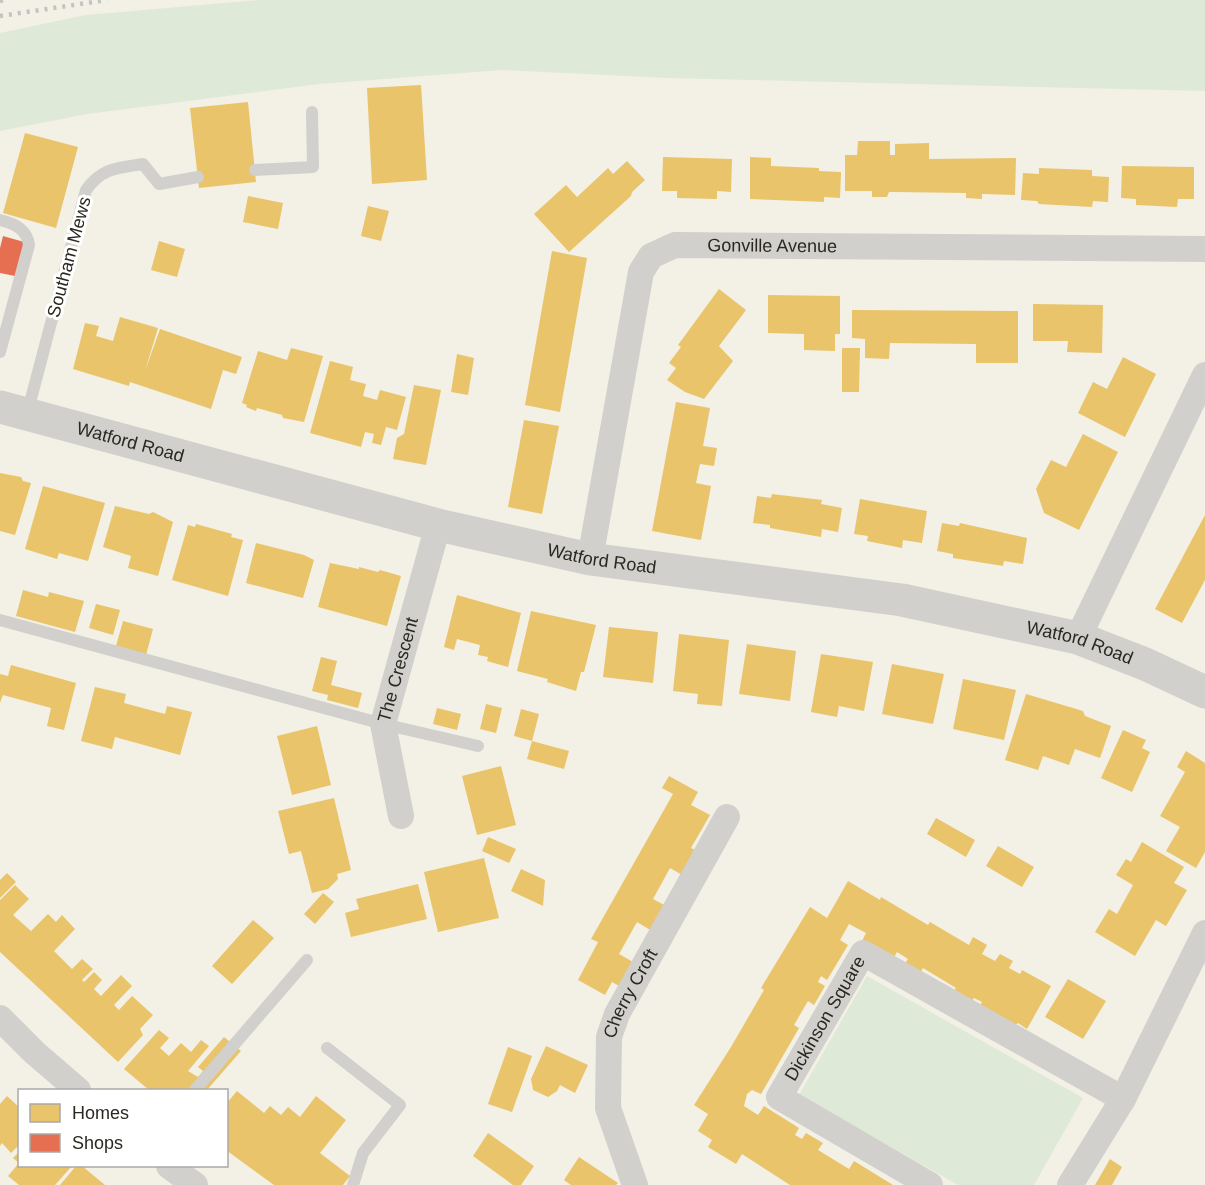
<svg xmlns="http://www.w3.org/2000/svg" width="1205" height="1185" viewBox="0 0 1205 1185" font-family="Helvetica,sans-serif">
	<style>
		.green { fill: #dfe9d8 }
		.homes { fill: #e9c46a }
		.shops { fill: #e76f51 }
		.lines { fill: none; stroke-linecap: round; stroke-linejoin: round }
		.service { stroke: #d1d0cd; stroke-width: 12 }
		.minor { stroke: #d1d0cd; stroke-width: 26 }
		.primary { stroke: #d1d0cd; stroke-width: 33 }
		.rail { stroke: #c3c3c0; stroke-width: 4.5; stroke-dasharray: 3 6; stroke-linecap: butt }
		.labels { text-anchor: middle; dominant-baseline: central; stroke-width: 6; stroke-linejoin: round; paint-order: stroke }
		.street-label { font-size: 18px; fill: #2a2821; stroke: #fff }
	</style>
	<rect width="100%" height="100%" fill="#f3f0e5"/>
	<!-- green -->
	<path class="green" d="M 260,0 L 1205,0 L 1205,91 L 668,78 L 502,70 L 319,84 L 87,114 L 0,131 L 0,33 L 86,15 Z
		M 867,976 L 1083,1098 L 1034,1185 L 958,1185 L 799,1095 Z"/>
	<!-- homes -->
	<path class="homes" d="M 421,85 L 427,180 L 372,184 L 367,88 Z
		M 248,102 L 256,182 L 199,188 L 190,108 Z
		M 25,133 L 78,147 L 56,228 L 3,213 Z
		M 858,141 L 890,141 L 890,155 L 895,155 L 895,144 L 929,143 L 929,159 L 1016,158 L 1015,195 L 982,194 L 982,199 L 966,198 L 966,193 L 895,192 L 889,192 L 887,197 L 872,197 L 872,191 L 845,191 L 845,155 L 857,155 Z
		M 663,157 L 732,159 L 731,192 L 717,191 L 717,199 L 677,198 L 677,191 L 662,191 Z
		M 750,157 L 771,158 L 771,166 L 819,168 L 819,171 L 841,172 L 840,198 L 824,197 L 824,202 L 750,199 Z
		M 627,161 L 645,180 L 632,192 L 631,196 L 569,252 L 534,214 L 566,185 L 577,197 L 608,168 L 613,174 Z
		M 1122,166 L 1194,167 L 1194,199 L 1178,199 L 1177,207 L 1136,205 L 1136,199 L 1121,198 Z
		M 1039,168 L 1092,170 L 1092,176 L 1109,177 L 1108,202 L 1093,201 L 1092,207 L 1039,204 L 1037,201 L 1021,200 L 1023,173 L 1039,174 Z
		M 248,196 L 283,203 L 278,229 L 243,222 Z
		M 368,206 L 389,211 L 381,241 L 361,236 Z
		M 159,241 L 185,249 L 177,277 L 151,270 Z
		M 552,251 L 587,258 L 560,412 L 525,405 Z
		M 719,289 L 746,310 L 719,346 L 733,361 L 704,399 L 685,392 L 667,380 L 676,368 L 669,363 L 681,347 L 678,345 Z
		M 768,295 L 840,296 L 840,334 L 835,334 L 835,351 L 804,350 L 804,334 L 768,333 Z
		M 1033,304 L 1103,305 L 1102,353 L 1067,352 L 1068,341 L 1033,341 Z
		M 852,310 L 1018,311 L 1018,363 L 976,363 L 976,344 L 890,343 L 889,359 L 865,358 L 865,339 L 852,338 Z
		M 120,317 L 158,328 L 145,371 L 160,329 L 242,357 L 236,374 L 223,370 L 211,409 L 130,382 L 129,386 L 73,369 L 85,323 L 99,326 L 96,336 L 113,341 Z
		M 291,348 L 323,356 L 304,422 L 283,418 L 282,415 L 257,408 L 256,411 L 246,407 L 247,405 L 242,403 L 258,351 L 287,360 Z
		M 842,348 L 860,348 L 859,392 L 842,392 Z
		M 457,354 L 474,358 L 468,395 L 451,392 Z
		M 1123,357 L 1156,374 L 1125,437 L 1078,413 L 1093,382 L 1107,389 Z
		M 330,361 L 353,367 L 350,380 L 366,384 L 363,396 L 377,400 L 380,390 L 406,397 L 397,430 L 386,427 L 381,445 L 372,443 L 374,434 L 365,432 L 361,447 L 310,433 Z
		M 414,385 L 441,390 L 426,465 L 393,459 L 397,438 L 404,434 Z
		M 676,402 L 710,408 L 703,446 L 717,448 L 714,466 L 700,464 L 696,483 L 711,486 L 701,540 L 652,531 Z
		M 524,420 L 559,426 L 542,514 L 508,507 Z
		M 1083,434 L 1118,452 L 1079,530 L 1044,513 L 1036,489 L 1051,460 L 1066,467 Z
		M 0,473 L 21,477 L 23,481 L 31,483 L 15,535 L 0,531 Z
		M 43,486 L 105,503 L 88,561 L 59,553 L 57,559 L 25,549 Z
		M 772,494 L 822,500 L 821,504 L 842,508 L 838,532 L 822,529 L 821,537 L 770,528 L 770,525 L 753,523 L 757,496 L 771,498 Z
		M 860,499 L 927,511 L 922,543 L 903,540 L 902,548 L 867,541 L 868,536 L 854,534 Z
		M 115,506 L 149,514 L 153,512 L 173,522 L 158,576 L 128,568 L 131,556 L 103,547 Z
		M 1205,515 L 1205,580 L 1182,623 L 1155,609 Z
		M 942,523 L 959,526 L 960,523 L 1027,538 L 1023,564 L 1004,561 L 1003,566 L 953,558 L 953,554 L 937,551 Z
		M 196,524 L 232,534 L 231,537 L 243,540 L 228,596 L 172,580 L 188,525 L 195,527 Z
		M 256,543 L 304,555 L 314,560 L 303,598 L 246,583 Z
		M 330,563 L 359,569 L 359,567 L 378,572 L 380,570 L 401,576 L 387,626 L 318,607 Z
		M 23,590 L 48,597 L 49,592 L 84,601 L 75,632 L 16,616 Z
		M 457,595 L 521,613 L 508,667 L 487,661 L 488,657 L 478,655 L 480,645 L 457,639 L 454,650 L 444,647 Z
		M 96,604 L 120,610 L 113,635 L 89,628 Z
		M 531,611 L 596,625 L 584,672 L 581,672 L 576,691 L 547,682 L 548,679 L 517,671 Z
		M 123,621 L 153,629 L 146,655 L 116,646 Z
		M 609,627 L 658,632 L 653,683 L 603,677 Z
		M 679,634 L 729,640 L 722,706 L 697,704 L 698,694 L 673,691 Z
		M 747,644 L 796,651 L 790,701 L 739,694 Z
		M 821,654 L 873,662 L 864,711 L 839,706 L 837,717 L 811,712 Z
		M 321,657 L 337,661 L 331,685 L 362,693 L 358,708 L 327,700 L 328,695 L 312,691 Z
		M 892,664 L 944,674 L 933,724 L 882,714 Z
		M 11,665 L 76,683 L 64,730 L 47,726 L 51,708 L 3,695 L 0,703 L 0,674 L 8,676 Z
		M 963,679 L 1016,690 L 1004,740 L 953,729 Z
		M 95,687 L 126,694 L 124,703 L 165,714 L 167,706 L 192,712 L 180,755 L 115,737 L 112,749 L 81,741 Z
		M 1026,694 L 1083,711 L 1085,716 L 1111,726 L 1100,758 L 1075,749 L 1069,765 L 1043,756 L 1038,770 L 1005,760 Z
		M 486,704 L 502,708 L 496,733 L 480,729 Z
		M 437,708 L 461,714 L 457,730 L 433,724 Z
		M 521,709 L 539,714 L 532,741 L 514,736 Z
		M 317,726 L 331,785 L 292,795 L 277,736 Z
		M 1123,730 L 1146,740 L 1142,748 L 1150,752 L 1132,792 L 1101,778 Z
		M 532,741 L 569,751 L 564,769 L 527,759 Z
		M 1186,751 L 1205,763 L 1205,852 L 1196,868 L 1166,851 L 1180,827 L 1160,816 L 1185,772 L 1177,767 Z
		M 501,766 L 516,825 L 477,835 L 462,776 Z
		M 669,776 L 698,792 L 691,805 L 710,815 L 691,848 L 697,851 L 684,876 L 670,868 L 653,899 L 666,906 L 652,931 L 637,922 L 619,954 L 633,962 L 619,986 L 612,982 L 605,995 L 578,980 L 598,942 L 591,939 L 673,794 L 662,788 Z
		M 334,798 L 351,870 L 337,874 L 338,879 L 328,889 L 312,893 L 301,851 L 289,854 L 278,811 Z
		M 936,818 L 975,840 L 966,857 L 927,834 Z
		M 488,837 L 516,849 L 509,863 L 482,851 Z
		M 1142,842 L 1184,867 L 1174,883 L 1187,890 L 1166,926 L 1156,920 L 1135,956 L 1095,932 L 1109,909 L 1117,914 L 1133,885 L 1116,875 L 1126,859 L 1131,862 Z
		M 998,846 L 1034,867 L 1022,887 L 986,866 Z
		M 484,858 L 499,918 L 438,932 L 424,872 Z
		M 521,869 L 545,880 L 543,906 L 511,891 Z
		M 7,873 L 16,882 L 0,898 L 0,880 Z
		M 848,881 L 880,900 L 881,897 L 928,925 L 930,922 L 969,945 L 973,937 L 987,945 L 982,954 L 995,961 L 1000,954 L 1013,961 L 1009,968 L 1020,974 L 1022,970 L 1051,986 L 1027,1029 L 1018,1023 L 1011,1029 L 977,1011 L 982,1002 L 974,998 L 969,1006 L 951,996 L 956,988 L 923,968 L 918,977 L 902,968 L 908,959 L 897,952 L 892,961 L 861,943 L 866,933 L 849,924 L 840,940 L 848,945 L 827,980 L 821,976 L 818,982 L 825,986 L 814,1005 L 808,1001 L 794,1025 L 799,1028 L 761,1094 L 752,1090 L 747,1094 L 744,1106 L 758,1115 L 764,1106 L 799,1128 L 795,1135 L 802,1139 L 806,1133 L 823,1143 L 818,1150 L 849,1169 L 854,1161 L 893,1185 L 790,1185 L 742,1154 L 736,1164 L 708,1147 L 712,1140 L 698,1131 L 708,1114 L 694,1105 L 731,1047 L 764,990 L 761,988 L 810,907 L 827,918 Z
		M 418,884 L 427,919 L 351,937 L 345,913 L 359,909 L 356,899 Z
		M 15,885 L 29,899 L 13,915 L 31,931 L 48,914 L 56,922 L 62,915 L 75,929 L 54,951 L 72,969 L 82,959 L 93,969 L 82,980 L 84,982 L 94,972 L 102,980 L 94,989 L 101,996 L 121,975 L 132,986 L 114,1005 L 119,1010 L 132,996 L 153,1015 L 140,1029 L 143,1035 L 118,1062 L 0,952 L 0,900 Z
		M 323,893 L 334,902 L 315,924 L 304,914 Z
		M 253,920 L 274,938 L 232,984 L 212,966 Z
		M 1068,979 L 1106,1001 L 1083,1039 L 1045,1017 Z
		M 159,1030 L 169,1038 L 160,1048 L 169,1056 L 181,1043 L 191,1052 L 201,1040 L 209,1046 L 188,1071 L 198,1077 L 203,1071 L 198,1067 L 224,1037 L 241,1051 L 207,1090 L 149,1090 L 124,1069 Z
		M 546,1046 L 588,1065 L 575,1093 L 560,1085 L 557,1091 L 548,1097 L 533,1090 L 531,1079 Z
		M 508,1047 L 532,1056 L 512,1112 L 488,1104 Z
		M 237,1091 L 264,1113 L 270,1106 L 281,1115 L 288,1107 L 300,1117 L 316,1096 L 346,1120 L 320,1153 L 350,1176 L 343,1185 L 274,1185 L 226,1150 L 226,1104 Z
		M 7,1096 L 20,1108 L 20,1144 L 11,1153 L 2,1143 L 0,1146 L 0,1104 Z
		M 488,1133 L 534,1166 L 521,1185 L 513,1185 L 473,1156 Z
		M 20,1151 L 20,1166 L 72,1166 L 55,1185 L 19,1185 L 8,1176 L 19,1163 L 13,1158 Z
		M 579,1157 L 618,1183 L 616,1185 L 571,1185 L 564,1180 Z
		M 1110,1159 L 1122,1167 L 1112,1185 L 1095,1185 Z
		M 76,1166 L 82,1166 L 105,1185 L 60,1185 Z"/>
	<!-- shops -->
	<path class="shops" d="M 3,236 L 24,242 L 15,276 L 0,273 L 0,248 Z"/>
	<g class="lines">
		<!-- service -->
		<path class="service" d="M 255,170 L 313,167 L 312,112
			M 0,220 C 14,223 27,229 29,245 L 0,352
			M 27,414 L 86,190 C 102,168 117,168 143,164 L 159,184 L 198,177
			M 0,620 L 383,724 L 478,746
			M 327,1048 L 400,1105 L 363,1153 L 353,1185
			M 195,1090 L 307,960"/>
		<!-- minor -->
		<g class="minor">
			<path id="s1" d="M 590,559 L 641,272 L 651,256 L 675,245 L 1205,249"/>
			<path d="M 1078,638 L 1205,375"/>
			<path id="s2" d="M 401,816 L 383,724 L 438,525"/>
			<path d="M 0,1018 L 35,1053 L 78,1090"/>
			<path d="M 169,1166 L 195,1185"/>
			<path id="s3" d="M 635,1185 L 608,1108 L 609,1037 L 617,1014 L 727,817"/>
			<path id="s4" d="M 930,1185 L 779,1097 L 863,953 L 1123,1099"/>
			<path d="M 1070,1185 L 1123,1099 L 1205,933"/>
		</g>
		<!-- primary -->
		<path class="primary" id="s5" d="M 0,407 L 438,525 L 590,559 L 902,600 L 1078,638 L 1145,664 L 1205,692"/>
		<!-- rail -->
		<path class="rail" d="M 0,1 L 4,0
			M 0,16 L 107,0"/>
	</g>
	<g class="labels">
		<!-- street labels -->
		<g class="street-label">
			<text stroke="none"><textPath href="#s1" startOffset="434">Gonville Avenue</textPath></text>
			<text transform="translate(69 257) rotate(-75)">Southam Mews</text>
			<text stroke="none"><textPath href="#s5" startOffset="135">Watford Road</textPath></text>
			<text stroke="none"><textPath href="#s5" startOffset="621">Watford Road</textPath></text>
			<text stroke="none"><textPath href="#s5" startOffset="1107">Watford Road</textPath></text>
			<text stroke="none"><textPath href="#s2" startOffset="150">The Crescent</textPath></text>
			<text stroke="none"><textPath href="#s3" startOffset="201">Cherry Croft</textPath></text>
			<text stroke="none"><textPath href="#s4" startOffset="266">Dickinson Square</textPath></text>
		</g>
	</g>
	<!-- legend -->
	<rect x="18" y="1089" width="210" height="78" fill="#ffffff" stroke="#aaa9a6" stroke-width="1.5"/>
	<rect x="30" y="1104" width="30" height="18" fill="#e9c46a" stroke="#aaa9a6" stroke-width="1.5"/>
	<text x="72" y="1119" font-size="18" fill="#2a2821">Homes</text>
	<rect x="30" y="1134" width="30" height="18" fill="#e76f51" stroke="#aaa9a6" stroke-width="1.5"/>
	<text x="72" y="1149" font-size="18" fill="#2a2821">Shops</text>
</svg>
